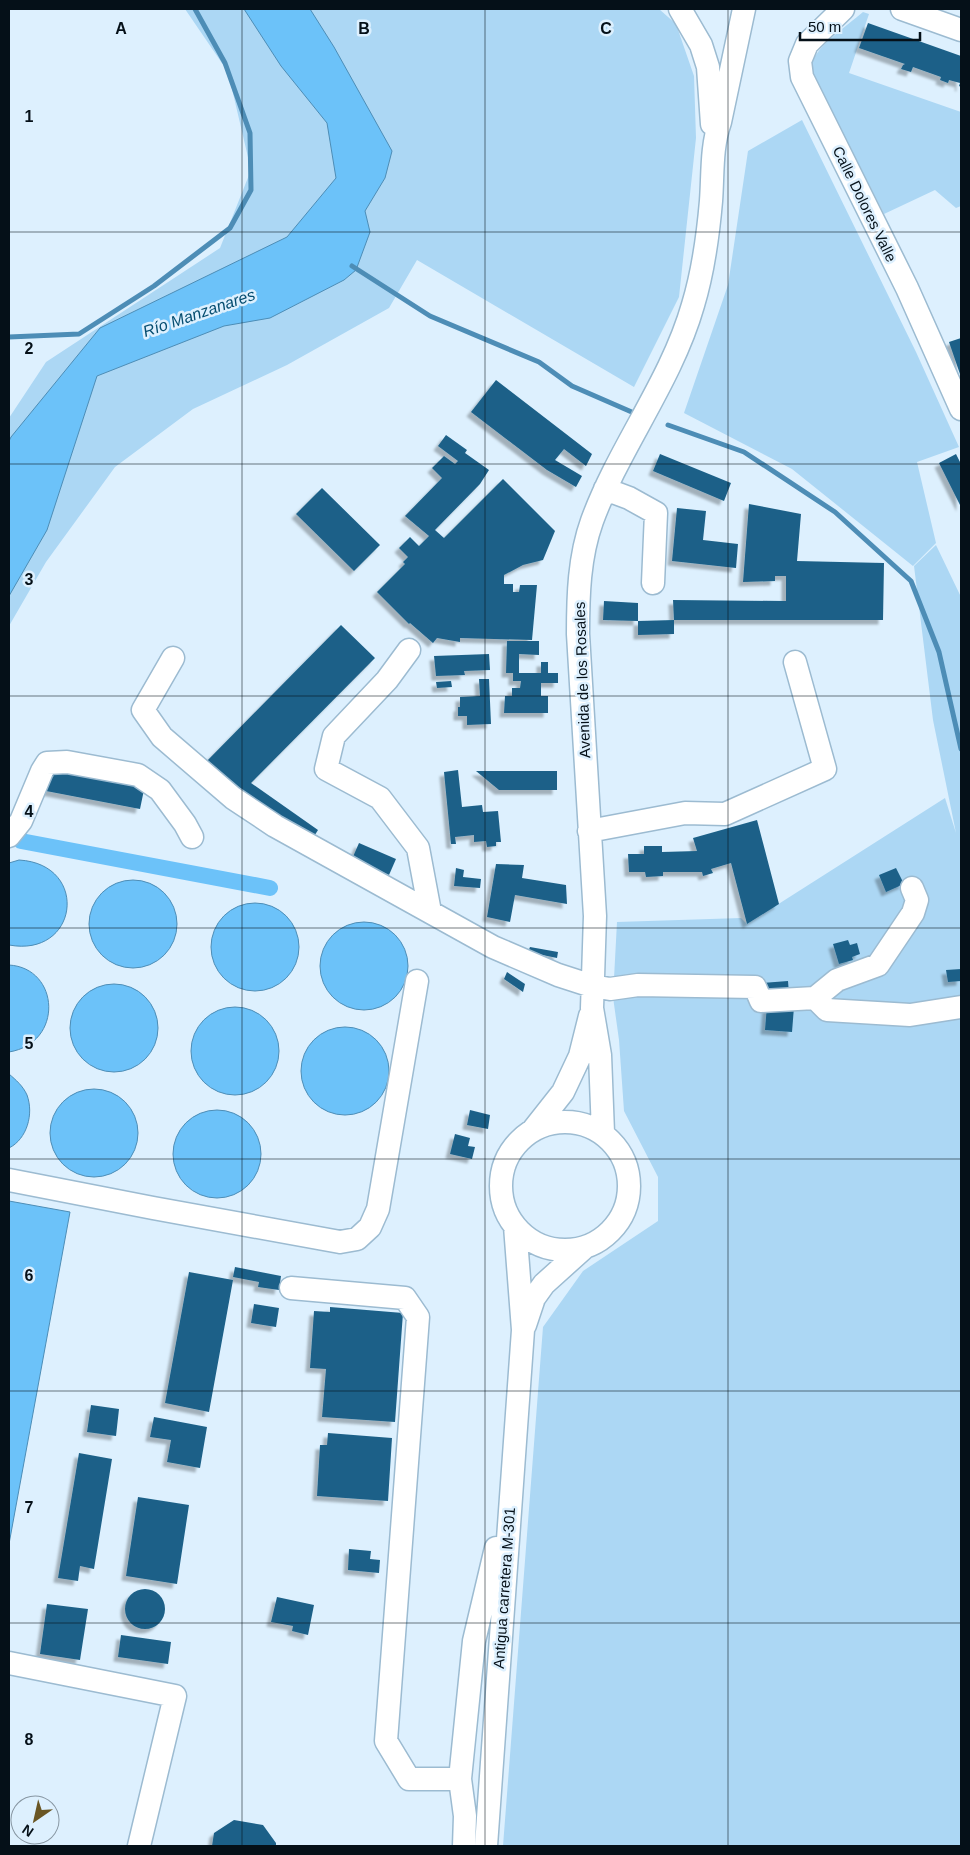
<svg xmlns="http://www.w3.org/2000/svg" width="970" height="1855" viewBox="0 0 970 1855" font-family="Arial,sans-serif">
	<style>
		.green { fill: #acd7f4 }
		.water { fill: #6cc2f9; stroke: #4d8db6 }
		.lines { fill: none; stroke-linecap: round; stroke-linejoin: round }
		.stream { stroke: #4d8db6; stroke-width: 5 }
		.canal { stroke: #6cc2f9; stroke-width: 16 }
		.building { fill: #1c6188; filter: url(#shadow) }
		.minor-casing { stroke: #9cbbd1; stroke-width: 25 }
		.minor { stroke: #fff; stroke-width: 22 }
		.grid { fill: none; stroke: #051018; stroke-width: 1; stroke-opacity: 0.55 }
		.labels { text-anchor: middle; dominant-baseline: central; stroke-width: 5; stroke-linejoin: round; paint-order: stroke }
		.street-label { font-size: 15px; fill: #051018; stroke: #ddf0fe }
		.water-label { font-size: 16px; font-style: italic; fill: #054d70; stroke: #ddf0fe }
		.grid-label { font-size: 16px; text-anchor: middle; font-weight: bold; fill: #051018; stroke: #ddf0fe; stroke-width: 5; stroke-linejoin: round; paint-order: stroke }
	</style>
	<defs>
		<filter id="shadow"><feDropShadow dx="-4.5" dy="4.5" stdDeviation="1" flood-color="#0004"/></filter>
	</defs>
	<rect width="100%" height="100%" fill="#ddf0fe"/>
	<!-- green -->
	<path class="green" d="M 185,9 L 659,9 L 676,24 L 694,76 L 696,138 L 679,297 L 634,387 L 417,260 L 389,308 L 287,365 L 193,409 L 115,467 L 46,562 L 9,626 L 9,418 L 46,362 L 220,248 L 251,170 L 228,72 Z
		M 863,12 L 869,14 L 849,73 L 961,112 L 961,206 L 956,208 L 935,190 L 884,214 L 810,68 C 815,46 846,27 863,12 Z
		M 802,120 L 916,352 L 959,447 L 917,462 L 936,543 L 913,566 L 792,469 L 684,413 L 728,285 L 748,151 Z
		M 936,545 L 961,597 L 961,851 L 960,849 L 961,855 L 961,1846 L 503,1846 L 543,1327 L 583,1271 L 658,1221 L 658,1177 L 624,1111 L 619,1040 L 613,997 L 617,922 L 741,918 L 747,924 L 945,798 L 956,833 L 933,720 L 914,566 Z"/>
	<!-- water -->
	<path class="water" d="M 244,9 L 310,9 L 334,47 L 392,151 L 385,178 L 365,211 L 370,232 L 356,270 L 344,280 L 270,318 L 224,326 L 97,376 L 47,530 L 9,596 L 9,441 L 11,437 L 100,328 L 287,237 L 336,178 L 327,123 L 281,66 Z
		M 19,860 C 90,864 79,958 9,945 L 9,863 Z
		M89 924a44 44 0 1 1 88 0a44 44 0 1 1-88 0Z
		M211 947a44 44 0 1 1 88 0a44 44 0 1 1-88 0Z
		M320 966a44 44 0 1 1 88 0a44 44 0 1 1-88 0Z
		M 9,965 C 60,968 64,1043 9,1052 Z
		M70 1028a44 44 0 1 1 88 0a44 44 0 1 1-88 0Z
		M191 1051a44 44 0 1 1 88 0a44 44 0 1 1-88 0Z
		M301 1071a44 44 0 1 1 88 0a44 44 0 1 1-88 0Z
		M 9,1074 C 16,1080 23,1086 27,1095 C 34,1114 27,1139 9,1148 Z
		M50 1133a44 44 0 1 1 88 0a44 44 0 1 1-88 0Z
		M173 1154a44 44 0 1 1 88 0a44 44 0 1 1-88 0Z
		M 9,1201 L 70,1212 L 9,1544 Z"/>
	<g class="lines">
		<!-- stream -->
		<path class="stream" d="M 352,266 L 430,316 L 539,362 L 572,386 L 634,413
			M 9,337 L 79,334 L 154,286 L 230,228 L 251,190 L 250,133 L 225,63 L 195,9
			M 668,425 L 744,452 L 835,512 L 911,581 L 939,652 L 961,749"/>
		<!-- canal -->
		<path class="canal" d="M 21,841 L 270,888"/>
	</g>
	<!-- building -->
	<path class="building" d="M 868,23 L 961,56 L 961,87 L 959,86 L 960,83 L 949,80 L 948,83 L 940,80 L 941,77 L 913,67 L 911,72 L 901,69 L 903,65 L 905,64 L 859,48 Z
		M 961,338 L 961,377 L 949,342 Z
		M 496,380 L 592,454 L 586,466 L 564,449 L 555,460 L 582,476 L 576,487 L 547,470 L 471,412 Z
		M 446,435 L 467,450 L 465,453 L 489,470 L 480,484 L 435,530 L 444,538 L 503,479 L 555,531 L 543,560 L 523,565 L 504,575 L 504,584 L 513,584 L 513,592 L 519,592 L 520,585 L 537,585 L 532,640 L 460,638 L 460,642 L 437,638 L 433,643 L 410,623 L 409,624 L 377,592 L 405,564 L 403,562 L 408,557 L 399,548 L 410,537 L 419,546 L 429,536 L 405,516 L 442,478 L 432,468 L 444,456 L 455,464 L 458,461 L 438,446 Z
		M 660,454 L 731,483 L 724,501 L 653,471 Z
		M 956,454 L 961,464 L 961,507 L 939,463 Z
		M 322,488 L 380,545 L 354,571 L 296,514 Z
		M 749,504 L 801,514 L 797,561 L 884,563 L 883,620 L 674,620 L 673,600 L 786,601 L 786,576 L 775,576 L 775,581 L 743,582 Z
		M 677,508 L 706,511 L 703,540 L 738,544 L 736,568 L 672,561 Z
		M 604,601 L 638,603 L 638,621 L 603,620 Z
		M 674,620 L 674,634 L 638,635 L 638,621 Z
		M 341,625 L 375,658 L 251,783 L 318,830 L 313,838 L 268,812 L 204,764 Z
		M 507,641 L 539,641 L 539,655 L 519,654 L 519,673 L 541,673 L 541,662 L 548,662 L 548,673 L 558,673 L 558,683 L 541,683 L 541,696 L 548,696 L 548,713 L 504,713 L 505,696 L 512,696 L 512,688 L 520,688 L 521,681 L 513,681 L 513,673 L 506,673 Z
		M 489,654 L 490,670 L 464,671 L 465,675 L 436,676 L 434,656 Z
		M 479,679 L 489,679 L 491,724 L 467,725 L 467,716 L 458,716 L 458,707 L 460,707 L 460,697 L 480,696 Z
		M 451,681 L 452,687 L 437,688 L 436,682 Z
		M 51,767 L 145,785 L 140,809 L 46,791 Z
		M 458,770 L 462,807 L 482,805 L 483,812 L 498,811 L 501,842 L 496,842 L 496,846 L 487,847 L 486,841 L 474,842 L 474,835 L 455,837 L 456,844 L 451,844 L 444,772 Z
		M 476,771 L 557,771 L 557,790 L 499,790 Z
		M 757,820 L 779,904 L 747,924 L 731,863 L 711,869 L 713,873 L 703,876 L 702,872 L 663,872 L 663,876 L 646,877 L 645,872 L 629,872 L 628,854 L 644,854 L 644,846 L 662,846 L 662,852 L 697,851 L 693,838 Z
		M 359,843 L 396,859 L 389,875 L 352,859 Z
		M 496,864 L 524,865 L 522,878 L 566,885 L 567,904 L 515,895 L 510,922 L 487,917 Z
		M 456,868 L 464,870 L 463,877 L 481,879 L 480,888 L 454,886 Z
		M 896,868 L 904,884 L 886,892 L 879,875 Z
		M 848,940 L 850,945 L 857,943 L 860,954 L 852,957 L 853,960 L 839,964 L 833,944 Z
		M 530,947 L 558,952 L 557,958 L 528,952 Z
		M 961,969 L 961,981 L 948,982 L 946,970 Z
		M 507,972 L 525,984 L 523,992 L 504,979 Z
		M 788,981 L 789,994 L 762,997 L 761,983 Z
		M 767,1005 L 794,1007 L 792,1032 L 765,1030 Z
		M 470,1110 L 490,1115 L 488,1129 L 467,1125 Z
		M 455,1134 L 470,1138 L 468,1146 L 475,1147 L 472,1159 L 450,1154 Z
		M 235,1267 L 281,1276 L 279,1290 L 258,1287 L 259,1282 L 233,1277 Z
		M 189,1272 L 233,1280 L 209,1412 L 165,1403 Z
		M 254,1304 L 279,1308 L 276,1327 L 251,1323 Z
		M 330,1307 L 403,1313 L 395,1422 L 322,1417 L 326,1369 L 310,1368 L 314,1311 L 330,1312 Z
		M 91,1405 L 119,1409 L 116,1436 L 87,1432 Z
		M 154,1417 L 207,1427 L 200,1468 L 167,1462 L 171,1440 L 150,1437 Z
		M 328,1433 L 392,1438 L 388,1501 L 317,1496 L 320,1445 L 327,1445 Z
		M 79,1453 L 112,1459 L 94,1569 L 80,1566 L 78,1581 L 58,1578 Z
		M 138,1497 L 189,1505 L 177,1584 L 126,1576 Z
		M 349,1549 L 371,1551 L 370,1559 L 380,1560 L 379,1573 L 348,1570 Z
		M125 1609a20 20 0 1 1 40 0a20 20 0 1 1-40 0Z
		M 277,1597 L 314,1605 L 308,1635 L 292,1631 L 293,1626 L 271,1622 Z
		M 47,1604 L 88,1609 L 80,1660 L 40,1654 Z
		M 121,1635 L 171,1642 L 168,1664 L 118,1657 Z
		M 234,1820 L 263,1825 L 276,1843 L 276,1846 L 212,1846 L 214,1833 Z"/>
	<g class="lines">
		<!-- minor casing -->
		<g class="minor-casing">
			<path id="minor" d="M 680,9 L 701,45 L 708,67 L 712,124
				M 843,9 L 807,44 L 800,61 L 802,77 L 907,288 L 961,409
				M 902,9 L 961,30
				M 605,489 L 629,498 L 656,513 L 653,583
				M 409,650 L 387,680 L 334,736 L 326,769 L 380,798 L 418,848 L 430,912
				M 173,658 L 143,710 L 162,737 L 233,798 L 275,826 L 493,947 L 558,975 L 592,986 L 610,989 L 638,985 L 755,987 L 761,1001 L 815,998 L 827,1010 L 910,1015 L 961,1007
				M 589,831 L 685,813 L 725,814 L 825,769 L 795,662
				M 9,836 L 21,821 L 42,771 L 47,763 L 67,762 L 138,775 L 160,790 L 185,824 L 192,837
				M 815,998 L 837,980 L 878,965 L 913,913 L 917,900 L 912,888
				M501 1186a64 64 0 1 1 128 0a64 64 0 1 1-128 0Z
				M 533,1130 L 563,1092 L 580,1056 L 590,1016
				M 603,1133 L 600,1055 L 592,1008 L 595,916 L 578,634 C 578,596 579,557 592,521 C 619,447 671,382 693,305 C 703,272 708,236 711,201 C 713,175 711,147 720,122 L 744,9
				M 9,1180 L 153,1208 L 340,1242 L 357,1239 L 370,1227 L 378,1209 L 417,981
				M 291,1288 L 405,1298 L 418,1317 L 386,1741 L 409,1779 L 460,1779
				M 525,1325 L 534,1298 L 544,1284 L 584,1248
				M 9,1663 L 175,1696 L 139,1846
				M 464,1846 L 465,1816 L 460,1779 L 474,1641 L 496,1548
				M 486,1846 L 523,1330 L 515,1226"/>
		</g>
		<!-- minor -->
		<use href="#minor" class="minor"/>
	</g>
	<!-- grid -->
	<path class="grid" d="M 242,9 L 242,1846M 485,9 L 485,1846M 728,9 L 728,1846M 9,232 L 961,232M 9,464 L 961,464M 9,696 L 961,696M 9,928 L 961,928M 9,1159 L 961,1159M 9,1391 L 961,1391M 9,1623 L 961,1623"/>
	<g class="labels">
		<!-- street labels -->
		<g class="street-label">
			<text transform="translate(865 204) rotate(64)">Calle Dolores Valle</text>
			<text transform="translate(582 680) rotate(-92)">Avenida de los Rosales</text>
			<text transform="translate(504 1588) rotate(-86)">Antigua carretera M-301</text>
		</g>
		<!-- water labels -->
		<g class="water-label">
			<text transform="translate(199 313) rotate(-19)">Río Manzanares</text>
		</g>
	</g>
	<g class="grid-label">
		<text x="121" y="34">A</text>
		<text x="364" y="34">B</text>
		<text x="606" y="34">C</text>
		<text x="29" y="122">1</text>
		<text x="29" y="354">2</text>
		<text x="29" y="585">3</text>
		<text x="29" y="817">4</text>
		<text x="29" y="1049">5</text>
		<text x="29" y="1281">6</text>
		<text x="29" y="1513">7</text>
		<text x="29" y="1745">8</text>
	</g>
	<!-- border -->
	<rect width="970" height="1855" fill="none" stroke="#051018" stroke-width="20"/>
	<!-- north arrow -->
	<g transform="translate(35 1820) rotate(214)"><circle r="24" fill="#ddf0fe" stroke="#8796a2"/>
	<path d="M0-4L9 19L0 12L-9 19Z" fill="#695624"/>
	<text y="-8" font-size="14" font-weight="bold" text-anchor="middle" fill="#051018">N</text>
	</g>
	<!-- scale -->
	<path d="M800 32v8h120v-8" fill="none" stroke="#051018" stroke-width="2.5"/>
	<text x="808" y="32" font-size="15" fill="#051018" stroke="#ddf0fe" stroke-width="4" paint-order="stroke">50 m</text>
</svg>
